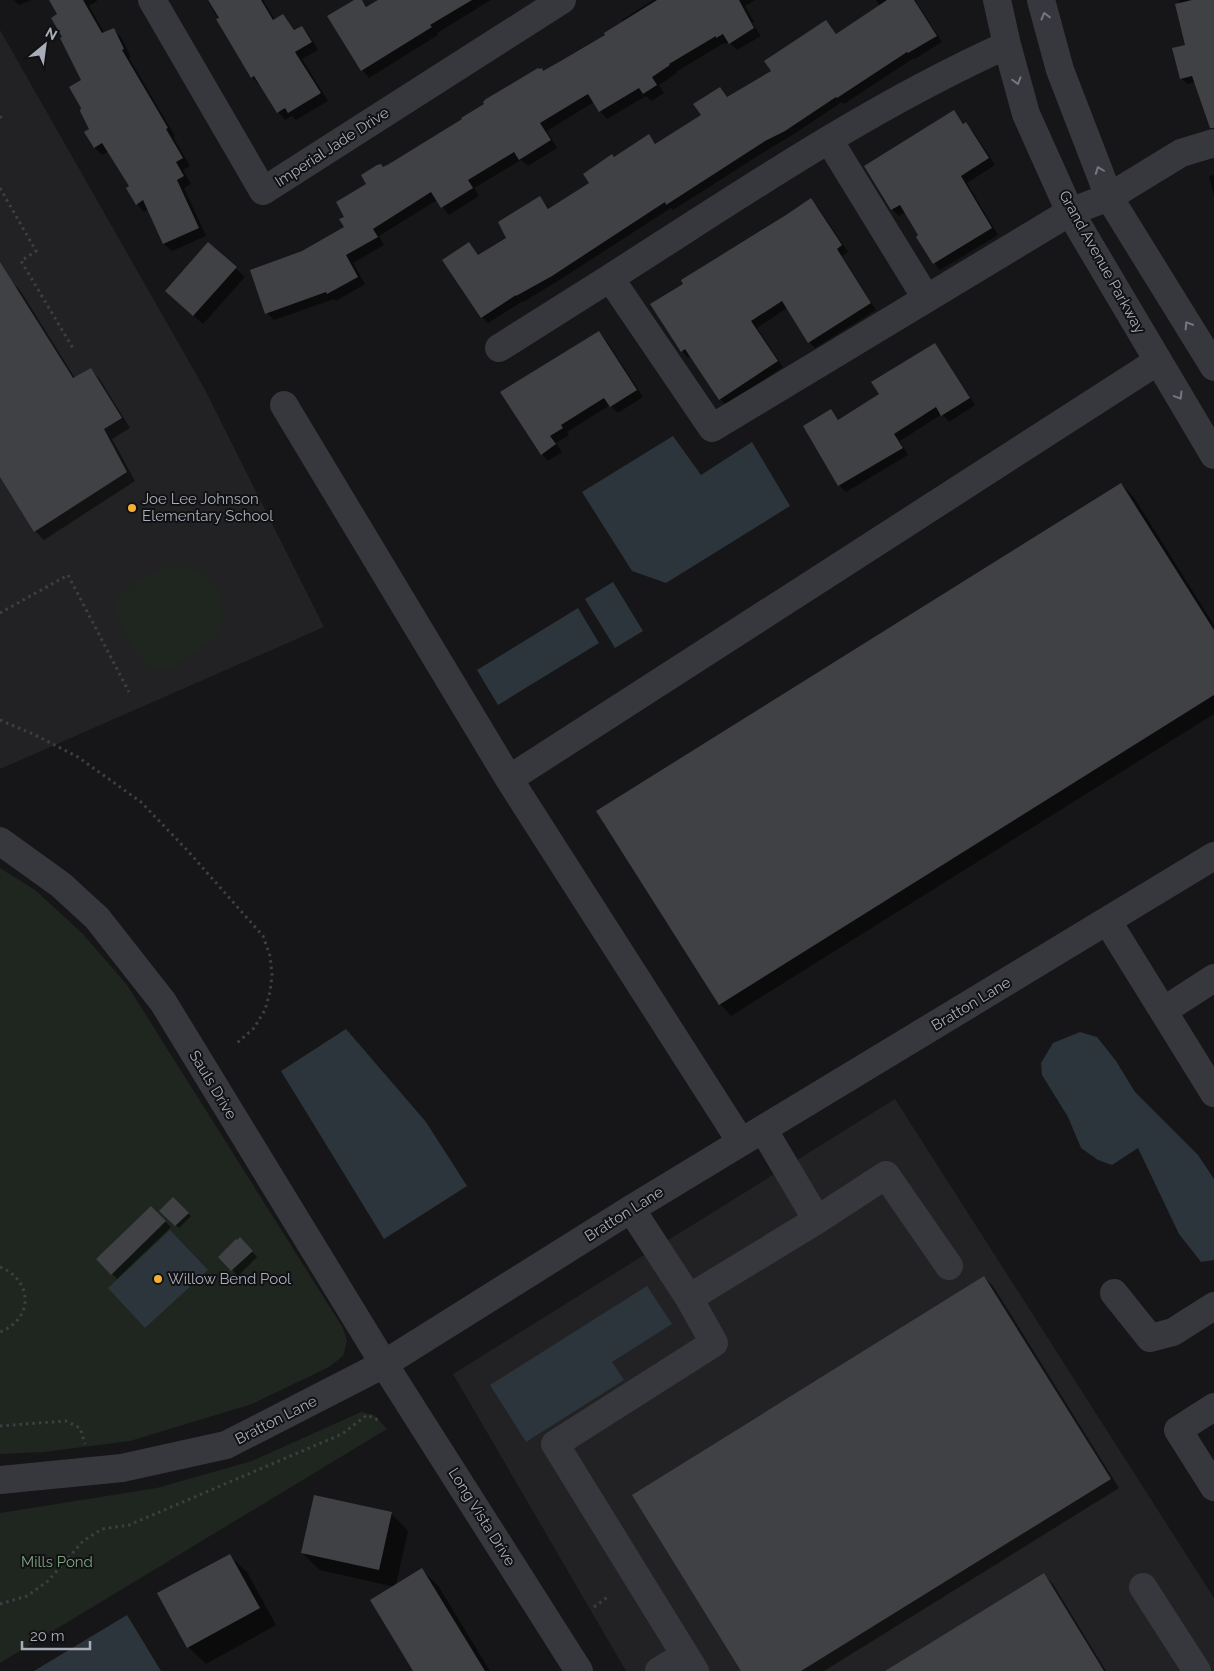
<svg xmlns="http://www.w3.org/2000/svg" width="1214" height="1671" viewBox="0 0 1214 1671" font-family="Raleway,sans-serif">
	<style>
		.built { fill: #222225 }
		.green { fill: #1e261f }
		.water { fill: #2c353c }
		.shadow { fill: #0007 }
		.building { fill: #404145 }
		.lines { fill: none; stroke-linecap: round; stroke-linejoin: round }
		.path { stroke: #3d3f44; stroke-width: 3; stroke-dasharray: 2.5 4; stroke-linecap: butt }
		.minor { stroke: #37383d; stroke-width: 28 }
		.oneway { stroke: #757881 }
		.poi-dot { fill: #f2b134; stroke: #111113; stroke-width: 2 }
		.labels { text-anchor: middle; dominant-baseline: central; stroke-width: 4; stroke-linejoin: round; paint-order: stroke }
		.street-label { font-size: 15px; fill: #a8adb8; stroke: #111113 }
		.poi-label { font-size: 15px; fill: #a8adb8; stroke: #111113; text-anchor: start }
		.park-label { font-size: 15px; fill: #7fa381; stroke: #111113 }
	</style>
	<rect width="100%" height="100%" fill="#161618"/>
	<!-- built -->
	<path class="built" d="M 0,30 L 204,388 L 324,627 L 0,769 Z
		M 895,1099 L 1214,1598 L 1214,1671 L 626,1671 L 453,1374 Z"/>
	<!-- green -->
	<path class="green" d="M 183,566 C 193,569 203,572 211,579 C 224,592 226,616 218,633 C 214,642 176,667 165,670 C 163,671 157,671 154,670 C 137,664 123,630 115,614 L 114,608 L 117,599 L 124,589 L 164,567 Z
		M 0,868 L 35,890 L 83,934 L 127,985 L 343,1328 L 347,1341 L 343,1356 L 329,1367 L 252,1404 L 130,1441 L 44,1452 L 0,1454 Z
		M 361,1412 L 374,1415 L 387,1429 L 0,1663 L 0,1513 L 157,1488 L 252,1461 Z"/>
	<!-- water -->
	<path class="water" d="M 673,436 L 701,475 L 752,442 L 790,506 L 666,583 L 632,571 L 582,492 Z
		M 613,582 L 643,631 L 615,648 L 585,599 Z
		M 578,608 L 599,643 L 498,705 L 477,670 Z
		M 346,1029 L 426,1122 L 467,1186 L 384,1239 L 281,1071 Z
		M 1080,1032 L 1097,1037 L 1116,1061 L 1135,1092 L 1198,1155 L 1214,1179 L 1214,1260 L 1201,1262 L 1179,1234 L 1138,1148 L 1112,1165 L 1098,1160 L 1081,1148 L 1068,1117 L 1042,1075 L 1041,1063 L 1053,1043 Z
		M 170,1230 L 208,1270 L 145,1328 L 108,1288 Z
		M 647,1286 L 672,1324 L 612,1362 L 624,1380 L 526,1442 L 490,1385 Z
		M 127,1615 L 161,1671 L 34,1671 Z"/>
	<!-- shadow -->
	<path class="shadow" d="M 14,0 L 32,0 L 19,5 Z
		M 50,0 L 97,0 L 97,1 L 89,6 L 105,34 L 113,29 L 121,37 L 131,57 L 129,58 L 175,136 L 173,137 L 190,166 L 183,170 L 191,184 L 184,188 L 206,236 L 172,251 L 164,244 L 148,209 L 144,212 L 137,204 L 131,187 L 109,151 L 102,155 L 94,147 L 82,81 L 64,37 L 58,14 Z
		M 207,0 L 263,0 L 275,20 L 283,15 L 296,31 L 302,27 L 309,35 L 318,50 L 302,59 L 328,101 L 296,120 L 292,116 L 285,120 L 278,112 L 260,84 L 259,85 L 252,77 Z
		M 357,0 L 362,0 L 368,7 L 380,0 L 491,0 L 437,33 L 438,35 L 369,78 L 362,70 Z
		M 653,0 L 755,0 L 745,6 L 754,22 L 752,23 L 761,36 L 737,50 L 729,42 L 725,44 L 724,43 L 676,72 L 677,73 L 659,85 L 664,93 L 652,101 L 646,96 L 607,119 L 600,111 L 594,102 L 547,131 L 557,148 L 528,166 L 521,160 L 474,188 L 479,196 L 449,215 L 437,200 L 379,236 L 384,245 L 353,263 L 365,284 L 336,301 L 334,299 L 274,320 L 267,313 L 303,252 L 345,228 L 346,217 L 368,184 L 384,168 L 541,69 L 544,72 L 607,36 L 623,22 L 622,20 Z
		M 876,0 L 915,0 L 942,42 L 915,59 L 914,58 L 844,104 L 842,102 L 791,136 L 772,147 L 673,210 L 671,208 L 558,281 L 523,302 L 523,301 L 488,323 L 482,317 L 444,260 L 469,244 L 479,256 L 508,238 L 540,197 L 550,210 L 591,184 L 615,158 L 649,136 L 657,145 L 702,116 L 720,88 L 728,98 L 773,71 L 826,21 L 837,35 L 880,6 Z
		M 1179,0 L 1214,0 L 1214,120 L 1196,82 L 1188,84 L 1181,78 L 1186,45 Z
		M 954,112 L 965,125 L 966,124 L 973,131 L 995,165 L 967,183 L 998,235 L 940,270 L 934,263 L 920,236 L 906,212 L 899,216 L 892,209 L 865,166 Z
		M 1214,175 L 1214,197 L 1209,176 Z
		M 811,200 L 817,206 L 848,252 L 842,256 L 876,310 L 815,348 L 809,342 L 787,308 L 757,328 L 783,367 L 726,405 L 720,399 L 691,355 L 688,358 L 682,351 Z
		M 208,243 L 245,277 L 203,324 L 175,299 Z
		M 11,281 L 20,290 L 75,378 L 90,369 L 99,378 L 130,428 L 112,439 L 135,481 L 44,540 L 35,531 L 0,475 L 0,287 Z
		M 599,333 L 606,340 L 643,397 L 618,413 L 610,405 L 567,432 L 569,435 L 556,443 L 562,452 L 548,461 L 542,454 Z
		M 935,345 L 941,352 L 975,405 L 949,422 L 942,414 L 900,441 L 908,455 L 846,492 L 839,485 L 831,411 L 839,420 L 881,394 Z
		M 1121,484 L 1133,496 L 1214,625 L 1214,714 L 731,1016 L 720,1004 Z
		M 173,1199 L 191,1216 L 179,1228 L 161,1211 Z
		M 151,1207 L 171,1227 L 117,1279 L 98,1259 Z
		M 246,1244 L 257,1257 L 238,1276 L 220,1257 Z
		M 984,1277 L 993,1286 L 1119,1488 L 824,1671 L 743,1671 Z
		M 391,1513 L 408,1531 L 396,1585 L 422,1570 L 439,1587 L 490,1671 L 414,1671 L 395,1587 L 320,1570 L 302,1553 Z
		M 229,1555 L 247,1572 L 276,1625 L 206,1664 L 188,1647 Z
		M 1044,1575 L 1053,1584 L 1106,1671 L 887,1671 Z"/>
	<!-- building -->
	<path class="building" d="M 49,0 L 83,0 L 102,33 L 114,28 L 124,49 L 122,50 L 168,128 L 166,129 L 183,158 L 176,162 L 184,176 L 177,180 L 199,228 L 163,244 L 143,200 L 136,205 L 126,188 L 129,186 L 102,143 L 94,148 L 84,132 L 89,129 L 80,111 L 81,108 L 69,87 L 81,80 L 60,38 L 62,37 L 51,18 L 57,14 Z
		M 208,0 L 261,0 L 273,20 L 283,14 L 294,30 L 302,26 L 312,42 L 295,52 L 321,93 L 288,113 L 285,108 L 277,113 L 254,76 L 251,78 L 216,19 L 219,18 Z
		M 354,0 L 362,0 L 366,7 L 378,0 L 472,0 L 430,25 L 432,27 L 361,71 L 327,16 Z
		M 657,0 L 739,0 L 754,28 L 729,44 L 723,34 L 716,38 L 716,36 L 669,64 L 670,65 L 652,77 L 657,85 L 643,94 L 639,88 L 599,112 L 588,94 L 573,103 L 540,123 L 551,140 L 519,160 L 514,152 L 468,180 L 473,188 L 441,208 L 431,192 L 373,229 L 378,237 L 346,255 L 358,277 L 327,294 L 326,292 L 265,314 L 250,270 L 302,251 L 344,227 L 339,219 L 344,217 L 336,202 L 366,184 L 361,175 L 377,165 L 381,164 L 383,167 L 389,164 L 462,119 L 461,118 L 484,104 L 483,102 L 486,99 L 513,83 L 538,68 L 539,69 L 542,68 L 543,71 L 559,62 L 605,35 L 604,33 Z
		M 887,0 L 914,0 L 937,36 L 908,53 L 907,52 L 837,98 L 836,97 L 785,131 L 765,141 L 666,205 L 665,202 L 552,276 L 516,296 L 516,295 L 481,318 L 442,260 L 469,242 L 478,255 L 506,238 L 498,222 L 540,196 L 548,209 L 589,183 L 583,174 L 612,154 L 614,157 L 649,134 L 655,144 L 701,115 L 693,104 L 720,87 L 727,97 L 771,71 L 764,61 L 826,20 L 836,34 Z
		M 1192,0 L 1214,0 L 1214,128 L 1210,128 L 1192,76 L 1180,79 L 1172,48 L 1185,45 L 1175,4 Z
		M 954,110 L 963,124 L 966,122 L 989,158 L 961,176 L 992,228 L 933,264 L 916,237 L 918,235 L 900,205 L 891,210 L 864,166 Z
		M 811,198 L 842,245 L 837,249 L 871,303 L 808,343 L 782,301 L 751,321 L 778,361 L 719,400 L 685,349 L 681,352 L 650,304 L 683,284 L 681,280 L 786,215 Z
		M 208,242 L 237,267 L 193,316 L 165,291 Z
		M 0,262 L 73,378 L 91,368 L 122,418 L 104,429 L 127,472 L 34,532 L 0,477 Z
		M 599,331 L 637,390 L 610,407 L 604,398 L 561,425 L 563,428 L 550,436 L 556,444 L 541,455 L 500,392 Z
		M 935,343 L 970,398 L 941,416 L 936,407 L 894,434 L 903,448 L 838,486 L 803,426 L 831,409 L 838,420 L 879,394 L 871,382 Z
		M 1121,483 L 1214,630 L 1214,695 L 719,1005 L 596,811 Z
		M 173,1197 L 189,1213 L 175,1226 L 159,1211 Z
		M 151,1206 L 166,1221 L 111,1275 L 96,1259 Z
		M 240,1237 L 253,1251 L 231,1271 L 218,1257 L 236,1239 L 237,1240 Z
		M 984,1276 L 1111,1479 L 801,1671 L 741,1671 L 632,1495 Z
		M 314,1495 L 392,1512 L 379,1570 L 301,1553 Z
		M 230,1554 L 260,1608 L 187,1648 L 157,1593 Z
		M 422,1568 L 485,1671 L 413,1671 L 370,1600 Z
		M 1044,1573 L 1104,1671 L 885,1671 Z"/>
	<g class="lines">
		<!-- path -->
		<path class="path" d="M 0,116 L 3,121
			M 0,188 L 36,251 L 21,261 L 74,350
			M 0,613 L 68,575 L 129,692
			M 0,720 L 33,734 L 78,757 L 141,802 L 187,850 L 263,936 L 270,956 L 272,975 L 270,992 L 265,1010 L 254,1028 L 237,1043
			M 0,1267 C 33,1280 34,1319 0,1332
			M 0,1426 L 66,1421 L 80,1428 L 85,1444
			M 0,1604 L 27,1596 L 48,1581 L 83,1541 L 102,1529 L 129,1525 L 342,1434 L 367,1415 L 378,1420
			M 594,1607 L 609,1596"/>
		<!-- minor -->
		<path class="minor" d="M 152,0 L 263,191 L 562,0
			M 997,0 L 1007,45 L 1026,114 L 1070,212 L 1214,455
			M 1041,0 L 1060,70 L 1109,197 L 1214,367
			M 1007,45 C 867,108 739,196 610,278 L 712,428 L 1070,212 L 1109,197 L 1181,153 L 1214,143
			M 829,140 L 926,298
			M 499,348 L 610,278
			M 284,405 L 509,779 L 741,1142
			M 509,779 L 1158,361
			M 0,841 L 61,885 L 97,918 L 163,1002 L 384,1364 L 579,1671
			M 1108,922 L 1214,1093
			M 1163,1011 L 1214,978
			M 763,1129 L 817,1220
			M 631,1209 L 689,1298 L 817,1220 L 886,1175 L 949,1266
			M 1114,1293 L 1150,1338 L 1173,1332 L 1214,1306
			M 689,1298 L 714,1343 L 555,1444 L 695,1671
			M 1214,1407 L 1178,1430 L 1214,1487
			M 0,1480 L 122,1468 L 226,1445 L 384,1364 L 631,1209 L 1214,856
			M 1143,1587 L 1197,1671
			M 659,1671 L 685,1655"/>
	</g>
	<!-- one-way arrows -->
	<defs><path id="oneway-chevron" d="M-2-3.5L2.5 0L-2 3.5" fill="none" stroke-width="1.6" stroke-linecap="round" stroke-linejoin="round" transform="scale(1.25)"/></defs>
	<g class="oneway">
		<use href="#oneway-chevron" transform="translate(1045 16) rotate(-105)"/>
		<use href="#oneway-chevron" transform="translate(1017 81) rotate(74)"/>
		<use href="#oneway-chevron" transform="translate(1099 170) rotate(-111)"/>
		<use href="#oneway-chevron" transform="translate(1188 325) rotate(-122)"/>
		<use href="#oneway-chevron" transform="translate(1179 396) rotate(59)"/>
	</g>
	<!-- markers -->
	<g class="poi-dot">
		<circle cx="132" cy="508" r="5"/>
		<circle cx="158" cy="1279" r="5"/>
	</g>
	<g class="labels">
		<!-- street labels -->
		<g class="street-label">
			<text transform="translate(332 147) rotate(-33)">Imperial Jade Drive</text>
			<text transform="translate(1102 262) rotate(61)">Grand Avenue Parkway</text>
			<text transform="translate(971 1004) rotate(-31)">Bratton Lane</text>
			<text transform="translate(213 1085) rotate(59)">Sauls Drive</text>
			<text transform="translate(624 1214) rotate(-32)">Bratton Lane</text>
			<text transform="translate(276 1420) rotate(-27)">Bratton Lane</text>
			<text transform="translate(482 1517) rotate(58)">Long Vista Drive</text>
		</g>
		<!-- poi labels -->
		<g class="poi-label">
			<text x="142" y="499">Joe Lee Johnson<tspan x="142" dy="17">Elementary School</tspan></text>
			<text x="168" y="1279">Willow Bend Pool</text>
		</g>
		<!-- park labels -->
		<g class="park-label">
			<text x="57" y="1562">Mills Pond</text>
		</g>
	</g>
	<!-- north arrow -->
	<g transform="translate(45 45) rotate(29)" stroke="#111113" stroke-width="4" paint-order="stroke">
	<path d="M0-4L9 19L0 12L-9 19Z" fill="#a8adb8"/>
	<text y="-8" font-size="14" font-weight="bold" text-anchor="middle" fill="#a8adb8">N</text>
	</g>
	<!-- scale -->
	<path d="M22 1641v8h68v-8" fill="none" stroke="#a8adb8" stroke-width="2.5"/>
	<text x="30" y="1641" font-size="15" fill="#a8adb8" stroke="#111113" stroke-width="4" paint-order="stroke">20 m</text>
</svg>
